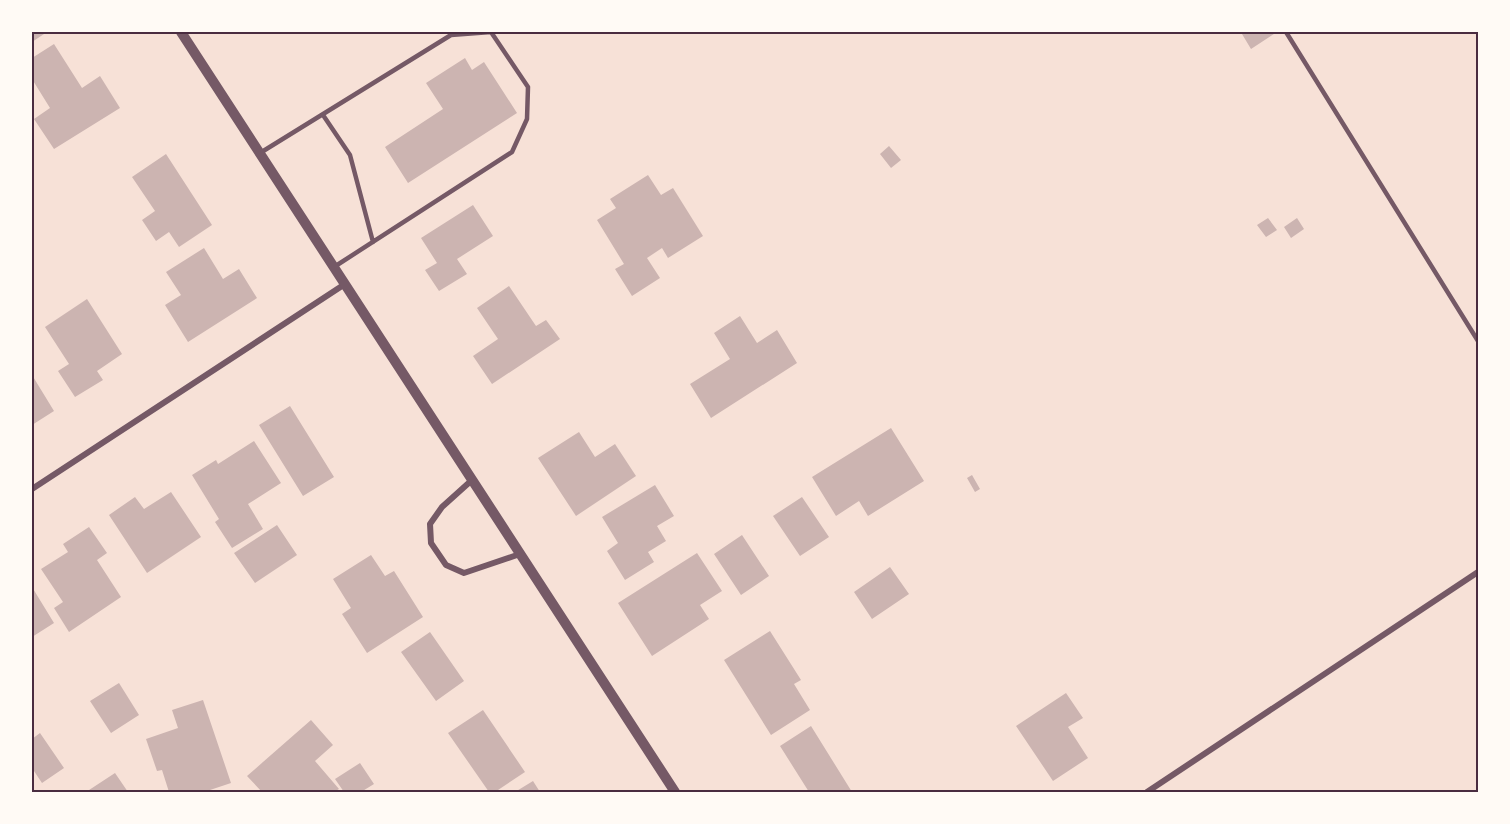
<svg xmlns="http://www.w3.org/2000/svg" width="1510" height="824" viewBox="0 0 1510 824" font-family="Jost,sans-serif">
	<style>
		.building { fill: #ccb4b1 }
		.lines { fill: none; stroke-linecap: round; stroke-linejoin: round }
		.service { stroke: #755966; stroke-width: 4.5 }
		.minor { stroke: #755966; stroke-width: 6 }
		.tertiary { stroke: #755966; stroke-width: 10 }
		.neatline { fill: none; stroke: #4a2c40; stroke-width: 2 }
	</style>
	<rect width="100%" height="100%" fill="#f7e1d7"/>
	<!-- building -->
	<path class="building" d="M 32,32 L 47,32 L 32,42 Z
		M 1245,32 L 1277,32 L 1251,49 L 1242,34 Z
		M 54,44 L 82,88 L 100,76 L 120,108 L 54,149 L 34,119 L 50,108 L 32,79 L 32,58 Z
		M 465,58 L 472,70 L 484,62 L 517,113 L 408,183 L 385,147 L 443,109 L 426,83 Z
		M 889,146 L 901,160 L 891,168 L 880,154 Z
		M 166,154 L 212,225 L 179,247 L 169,232 L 156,241 L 142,220 L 155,211 L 132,177 Z
		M 648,175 L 661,195 L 673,188 L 703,236 L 668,258 L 662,248 L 647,258 L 660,278 L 632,296 L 615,269 L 624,264 L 597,220 L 616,208 L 610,199 Z
		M 473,205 L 493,236 L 457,259 L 467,274 L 439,291 L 425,270 L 437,263 L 421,238 Z
		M 1268,218 L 1277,230 L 1266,237 L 1257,225 Z
		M 1297,218 L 1304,229 L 1291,238 L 1284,227 Z
		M 204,248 L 223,279 L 239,269 L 257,298 L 188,342 L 165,305 L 181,295 L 166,272 Z
		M 509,286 L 536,326 L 546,320 L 560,339 L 492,384 L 473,356 L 498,339 L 477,308 Z
		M 87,299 L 122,354 L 97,371 L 103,380 L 75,397 L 58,371 L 69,364 L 45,327 Z
		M 740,316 L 757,343 L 777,330 L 797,363 L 711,418 L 690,384 L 730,359 L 714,333 Z
		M 32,375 L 54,411 L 32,425 Z
		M 290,406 L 334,477 L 303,496 L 259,425 Z
		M 891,428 L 924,481 L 868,516 L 859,501 L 836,516 L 812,477 Z
		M 579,432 L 595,457 L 615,444 L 636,476 L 576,516 L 538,458 Z
		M 254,441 L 281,483 L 248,504 L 263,529 L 232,548 L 215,522 L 219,519 L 192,475 L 216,460 L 218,464 Z
		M 972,475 L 980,489 L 975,492 L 967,478 Z
		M 655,485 L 674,516 L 657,526 L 666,541 L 648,552 L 654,562 L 625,580 L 607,551 L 618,543 L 602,517 Z
		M 171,492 L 201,537 L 147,573 L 109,515 L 135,497 L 144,509 Z
		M 802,497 L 829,537 L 800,556 L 773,516 Z
		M 277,525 L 297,555 L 255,583 L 234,553 Z
		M 89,527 L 107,553 L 97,560 L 121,597 L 69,632 L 54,608 L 63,602 L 41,569 L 68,552 L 63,544 Z
		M 742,535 L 769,576 L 741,595 L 714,554 Z
		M 697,553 L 722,591 L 700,605 L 709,619 L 652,656 L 618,603 Z
		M 371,555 L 385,576 L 394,571 L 423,617 L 367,653 L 342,614 L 351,608 L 333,579 Z
		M 890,567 L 909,594 L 872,619 L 854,592 Z
		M 32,587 L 54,623 L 32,637 Z
		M 770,631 L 801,680 L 794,684 L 810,710 L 771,735 L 724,660 Z
		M 430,632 L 464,681 L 436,701 L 401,652 Z
		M 119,683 L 139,715 L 111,733 L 90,701 Z
		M 1066,693 L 1083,718 L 1068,727 L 1088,758 L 1053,781 L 1016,726 Z
		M 203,700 L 231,783 L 207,791 L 207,792 L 169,792 L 162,770 L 157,771 L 146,739 L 178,728 L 172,710 Z
		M 483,710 L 525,772 L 495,792 L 489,792 L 448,733 Z
		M 311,720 L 333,745 L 315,761 L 339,789 L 334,792 L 262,792 L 247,776 Z
		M 811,726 L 852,792 L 809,792 L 780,746 Z
		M 40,733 L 64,768 L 42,783 L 32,768 L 32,739 Z
		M 360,763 L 374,784 L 361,792 L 344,792 L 335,779 Z
		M 115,773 L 128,792 L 86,792 Z
		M 533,781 L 540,792 L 515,792 Z"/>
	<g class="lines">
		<!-- service -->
		<path class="service" d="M 1286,32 L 1478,341
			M 323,115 L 350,155 L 373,242
			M 260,153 L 451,35 L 491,32 L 528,87 L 527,119 L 512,152 L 334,267"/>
		<!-- minor -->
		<path class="minor" d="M 472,480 L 442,507 L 430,524 L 431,543 L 446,565 L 464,573 L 520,554
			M 32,489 L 345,284
			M 1147,792 L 1478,572"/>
		<!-- tertiary -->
		<path class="tertiary" d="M 181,32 L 675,792"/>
	</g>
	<!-- border -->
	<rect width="1510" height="824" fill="none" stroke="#fffaf5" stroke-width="66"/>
	<rect x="33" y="33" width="1444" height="758" class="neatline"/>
</svg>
